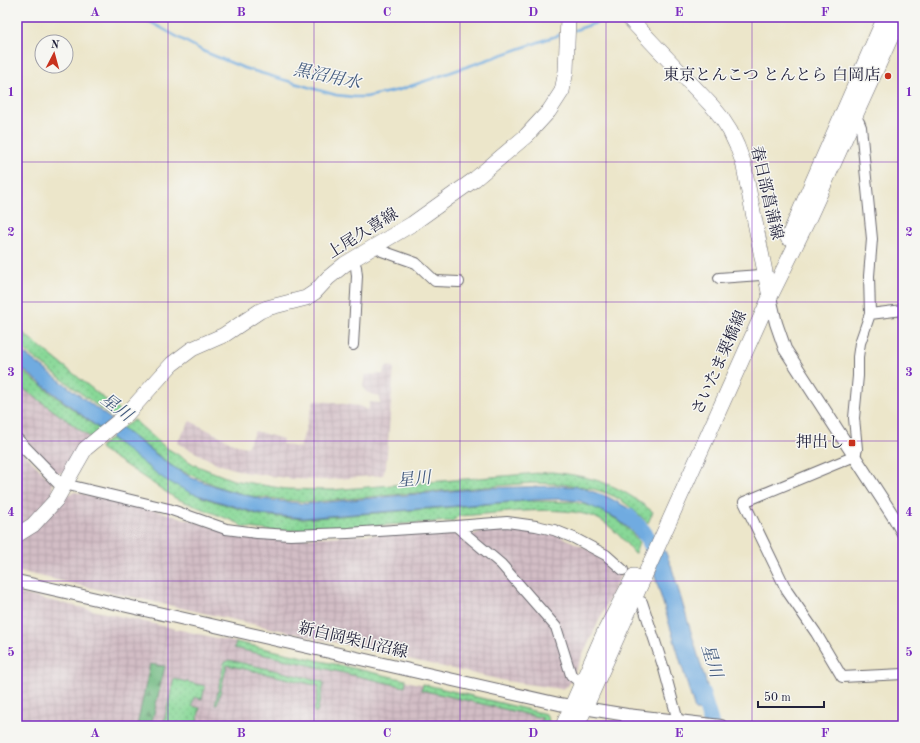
<svg xmlns="http://www.w3.org/2000/svg" width="920" height="743" viewBox="0 0 920 743" font-family="'Old Standard TT','Noto Serif JP',serif">
	<style>
		.industrial { fill: url(#industrial-grid) }
		.grass { fill: url(#grass-dots); stroke: #557d69 }
		.forest { fill: url(#forest-firs); stroke: #486d5e }
		.water { fill: #6fabe0; stroke: #48668e }
		.lines { fill: none; stroke-linecap: round; stroke-linejoin: round }
		.stream { stroke: #6fabe0; stroke-width: 2.5 }
		.river { stroke: #6fabe0; stroke-width: 16 }
		.minor-casing { stroke: #69676d; stroke-width: 12 }
		.tertiary-casing { stroke: #69676d; stroke-width: 14 }
		.primary-casing { stroke: #69676d; stroke-width: 16 }
		.minor { stroke: #fff; stroke-width: 10 }
		.tertiary { stroke: #fff; stroke-width: 12 }
		.primary { stroke: #fff; stroke-width: 15 }
		.grid { fill: none; stroke: #7b2cbf; stroke-width: 1; stroke-opacity: 0.55 }
		.poi-dot { fill: #c8321e; stroke: #f6f6f2; stroke-width: 1.5 }
		.labels { text-anchor: middle; dominant-baseline: central; stroke-width: 3; stroke-linejoin: round; paint-order: stroke }
		.poi-label { font-size: 16px; fill: #22223b; stroke: #f6f6f2; text-anchor: end }
		.street-label { font-size: 16px; fill: #22223b; stroke: #f6f6f2 }
		.water-label { font-size: 17px; font-style: italic; fill: #41597d; stroke: #f6f6f2 }
		.neatline { fill: none; stroke: #7b2cbf; stroke-width: 1.5 }
		.grid-label { font-size: 13px; text-anchor: middle; font-weight: bold; fill: #7b2cbf }
	</style>
	<defs>
		<pattern id="industrial-grid" width="8" height="8" patternUnits="userSpaceOnUse"><rect width="8" height="8" fill="#d2bdc5"/><path d="M0 4h8M4 0v8" fill="none" stroke="#b4a2aa"/></pattern>
		<pattern id="grass-dots" width="8" height="8" patternUnits="userSpaceOnUse"><rect width="8" height="8" fill="#88d897"/><path d="M2 2h.1M6 6h.1" fill="none" stroke="#75b983" stroke-width="1.8" stroke-linecap="round"/></pattern>
		<pattern id="forest-firs" width="22" height="20" patternUnits="userSpaceOnUse"><rect width="22" height="20" fill="#6eb880"/><path d="M5 1l3.5 6h-7zM16 11l3.5 6h-7z" fill="#5a956a"/></pattern>
	</defs>
	<rect width="100%" height="100%" fill="#f6f6f2"/>
	<filter id="ink" filterUnits="userSpaceOnUse"><feTurbulence type="fractalNoise" baseFrequency=".025" numOctaves="2"/><feDisplacementMap in="SourceGraphic" scale="8" xChannelSelector="R" yChannelSelector="G"/><feConvolveMatrix kernelMatrix="1 2 1 2 8 2 1 2 1" color-interpolation-filters="sRGB"/></filter>
	<filter id="wash" filterUnits="userSpaceOnUse"><feTurbulence type="fractalNoise" baseFrequency=".012" numOctaves="4" result="noise"/><feDisplacementMap in="SourceGraphic" scale="16" xChannelSelector="R" yChannelSelector="G"/><feGaussianBlur stdDeviation="0.9" result="paint"/><feColorMatrix in="noise" values="0 0 0 0 0 0 0 0 0 0 0 0 0 0 0 0 0 1.4 0 .05"/><feComposite in="paint" operator="in"/></filter>
	<g filter="url(#wash)">
		<rect width="100%" height="100%" fill="#ece6ca"/>
		<!-- industrial -->
		<path class="industrial" d="M 386,366 L 394,367 L 386,466 L 383,475 L 326,480 L 293,479 L 244,472 L 218,464 L 177,443 L 190,421 L 237,445 L 247,447 L 255,431 L 283,439 L 282,444 L 300,448 L 314,400 L 359,406 L 368,410 L 370,402 L 380,403 L 380,397 L 366,392 L 363,386 L 365,375 L 383,374 Z
			M 17,384 L 91,438 L 65,472 L 56,474 L 17,433 Z
			M 17,446 L 52,482 L 53,494 L 30,519 L 17,527 Z
			M 75,492 L 162,512 L 241,535 L 278,539 L 449,531 L 475,534 L 489,527 L 511,526 L 552,532 L 594,552 L 617,569 L 621,574 L 568,686 L 561,689 L 506,681 L 17,571 L 17,541 L 66,495 Z
			M 17,593 L 504,703 L 516,708 L 546,714 L 551,726 L 17,726 Z"/>
		<!-- grass -->
		<path class="grass" d="M 17,328 L 121,412 L 112,417 L 17,345 Z
			M 17,367 L 100,430 L 91,438 L 17,384 Z
			M 134,420 L 165,447 L 195,465 L 233,480 L 286,489 L 331,490 L 552,472 C 595,477 618,484 653,512 L 648,523 C 639,515 629,505 619,499 C 592,484 561,484 531,483 L 310,502 L 285,500 L 251,496 L 222,488 L 175,468 L 122,428 Z
			M 111,438 L 166,479 L 204,498 L 259,515 L 302,519 L 528,501 L 574,502 L 598,508 L 619,521 L 632,533 L 639,543 L 635,554 C 625,542 616,530 602,521 C 572,502 496,514 459,516 L 453,521 L 303,530 L 273,531 L 242,527 L 238,523 L 175,498 L 101,449 L 100,447 Z
			M 236,642 L 406,680 L 405,687 L 234,648 Z
			M 229,660 L 322,681 L 324,684 L 317,712 L 314,712 L 319,686 L 227,665 L 217,705 L 215,705 L 224,663 Z
			M 174,679 L 205,686 L 202,699 L 194,697 L 192,706 L 200,708 L 196,726 L 163,726 Z
			M 423,684 L 546,714 L 551,726 L 541,726 L 542,718 L 421,690 Z"/>
		<!-- forest -->
		<path class="forest" d="M 150,664 L 165,666 L 151,726 L 137,726 Z"/>
		<!-- water -->
		<path class="water" d="M 17,348 L 112,420 L 100,429 L 17,365 Z
			M 120,427 L 170,465 L 192,478 L 229,491 L 261,499 L 306,504 L 486,488 L 560,486 L 580,487 L 608,497 L 628,508 L 646,526 L 640,541 L 632,531 L 616,518 L 580,501 L 560,499 L 533,500 L 303,518 L 259,514 L 191,493 L 164,479 L 110,437 Z
			M 665,551 L 671,565 L 715,712 L 695,710 L 654,573 Z"/>
		<g class="lines">
			<!-- stream -->
			<path class="stream" d="M 141,17 L 205,52 L 244,68 L 315,89 L 336,95 L 354,97 L 366,97 L 399,90 L 559,35
				M 575,30 L 615,17"/>
			<!-- river -->
			<path class="river" d="M 628,516 L 643,531 L 661,562
				M 701,691 L 712,726"/>
		</g>
	</g>
	<g filter="url(#ink)">
		<g class="lines">
			<!-- minor casing -->
			<g class="minor-casing">
				<path id="minor" d="M 854,116 L 859,122 L 861,127 L 872,239 L 869,276 L 870,314 L 860,343 L 858,357 L 858,376 L 854,418 L 857,449 L 855,456 L 744,502 L 787,591 L 816,633 L 842,677 L 903,674
					M 376,244 L 382,251 L 416,263 L 435,281 L 459,282
					M 351,259 L 356,267 L 357,276 L 353,345
					M 719,278 L 760,275 L 766,271
					M 870,314 L 903,310
					M 64,484 L 169,509 L 226,529 L 257,533 L 290,535 L 348,533 L 456,526 L 507,522 L 536,526 L 554,530 L 574,538 L 606,555 L 623,570
					M 456,526 L 501,564 L 556,627 L 571,675 L 581,683
					M 642,602 L 664,669 L 678,721
					M 626,726 L 627,715"/>
			</g>
			<!-- tertiary casing -->
			<g class="tertiary-casing">
				<path id="tertiary" d="M 770,297 L 776,323 L 785,349 L 895,519 L 903,533
					M 17,440 L 58,482 L 64,484
					M 17,581 L 559,704 L 627,715 L 721,726"/>
			</g>
			<!-- primary casing -->
			<g class="primary-casing">
				<path id="primary" d="M 628,17 L 712,106 L 721,117 L 730,131 L 737,146 L 743,162 L 770,297
					M 788,238 L 885,17
					M 17,535 L 33,525 L 56,500 L 85,449 L 126,415 L 172,364 L 192,349 L 224,335 L 260,311 L 267,308 L 306,298 L 315,292 L 328,278 L 345,264 L 412,224 L 475,179 L 526,136 L 549,111 L 562,91 L 566,71 L 568,17
					M 563,726 L 604,633 L 634,576
					M 577,726 L 770,297 L 807,222 L 900,17"/>
			</g>
			<!-- minor -->
			<use href="#minor" class="minor"/>
			<!-- tertiary -->
			<use href="#tertiary" class="tertiary"/>
			<!-- primary -->
			<use href="#primary" class="primary"/>
		</g>
	</g>
	<!-- grid -->
	<path class="grid" d="M 168,17 L 168,726M 314,17 L 314,726M 460,17 L 460,726M 606,17 L 606,726M 752,17 L 752,726M 17,162 L 903,162M 17,302 L 903,302M 17,441 L 903,441M 17,581 L 903,581"/>
	<!-- markers -->
	<g class="poi-dot">
		<circle cx="888" cy="76" r="4"/>
		<rect x="848" y="439" width="8" height="8" rx="2"/>
	</g>
	<g class="labels">
		<!-- poi labels -->
		<g class="poi-label">
			<text x="880" y="76">東京とんこつ とんとら 白岡店</text>
			<text x="844" y="443">押出し</text>
		</g>
		<!-- street labels -->
		<g class="street-label">
			<text transform="translate(766 193) rotate(77)">春日部菖蒲線</text>
			<text transform="translate(363 234) rotate(-32)">上尾久喜線</text>
			<text transform="translate(720 363) rotate(-66)">さいたま栗橋線</text>
			<text transform="translate(353 641) rotate(13)">新白岡柴山沼線</text>
		</g>
		<!-- water labels -->
		<g class="water-label">
			<text transform="translate(327 77) rotate(12)">黒沼用水</text>
			<text transform="translate(116 408) rotate(37)">星川</text>
			<text transform="translate(414 480) rotate(-6)">星川</text>
			<text transform="translate(711 661) rotate(73)">星川</text>
		</g>
	</g>
	<!-- margin -->
	<rect width="920" height="743" fill="none" stroke="#f6f6f2" stroke-width="44"/>
	<!-- north arrow -->
	<g transform="translate(54 54) rotate(6)"><circle r="19" fill="#f6f6f2" stroke="#a1a1a9"/>
	<path d="M0-3L7 15L0 10L-7 15Z" fill="#c8321e"/>
	<text y="-6" font-size="11" font-weight="bold" text-anchor="middle" fill="#22223b">N</text>
	</g>
	<!-- scale -->
	<path d="M758 701v6h66v-6" fill="none" stroke="#22223b" stroke-width="2"/>
	<text x="764" y="701" font-size="12" fill="#22223b" stroke="#f6f6f2" stroke-width="3" paint-order="stroke">50 m</text>
	<rect x="22" y="22" width="876" height="699" class="neatline"/>
	<g class="grid-label">
		<text x="95" y="16">A</text>
		<text x="241" y="16">B</text>
		<text x="387" y="16">C</text>
		<text x="533" y="16">D</text>
		<text x="679" y="16">E</text>
		<text x="825" y="16">F</text>
		<text x="11" y="96">1</text>
		<text x="909" y="96">1</text>
		<text x="11" y="236">2</text>
		<text x="909" y="236">2</text>
		<text x="11" y="376">3</text>
		<text x="909" y="376">3</text>
		<text x="11" y="516">4</text>
		<text x="909" y="516">4</text>
		<text x="11" y="656">5</text>
		<text x="909" y="656">5</text>
		<text x="95" y="737">A</text>
		<text x="241" y="737">B</text>
		<text x="387" y="737">C</text>
		<text x="533" y="737">D</text>
		<text x="679" y="737">E</text>
		<text x="825" y="737">F</text>
	</g>
</svg>
